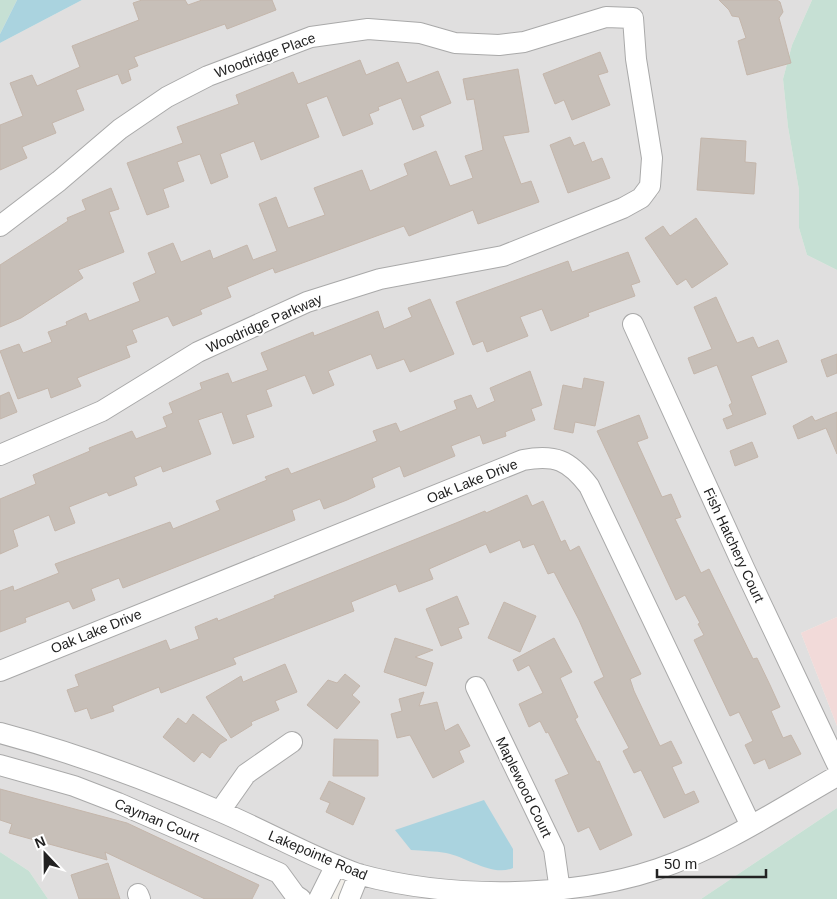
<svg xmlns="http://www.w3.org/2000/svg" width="837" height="899" font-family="Arial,sans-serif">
<rect width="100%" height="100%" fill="#f2efe9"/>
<!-- residential -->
<path fill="#e0dfdf" d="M82 0H812L792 45 783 79 788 127 799 190V228L807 255 837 270V617L801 633 837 726V746L752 567 636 314 623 320 738 573 832 770 754 814 596 483 546 448 520 452 0 661V464L201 360 310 309 658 195 661 185 658 182 643 59 640 10 603 9 522 34 499 36 284 37 54 174 0 216V43Z
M607 26H626L644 158 643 182 635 191 620 201 500 248 378 271 99 403 0 446V236L30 214 124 135 171 105 211 83 313 45 369 37 419 41 439 49Z
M545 465 561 469 583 490 740 822 694 847 654 862 567 881 560 845 479 676 466 683 546 851 552 883 455 884 361 866 232 808 251 781 302 745 294 731 241 767 217 801 0 725V681L6 677 526 468Z
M0 742 125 781 216 818 325 869 311 896 0 757Z
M0 774 72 794 274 880 288 899H148L143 884 129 889 132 899H48L29 871 0 852Z
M837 787V808L701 899H569Z
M363 884 385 890 441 899H358Z"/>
<!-- commercial -->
<path fill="#f2dad9" d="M837 617V726L801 633Z"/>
<!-- wetland -->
<path fill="#c6e0d4" d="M0 0H17L0 34Z
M812 0H837V270L807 255 799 228V190L788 127 783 79 792 45Z
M837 808V899H701Z
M0 852 29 871 48 899H0Z"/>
<!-- water -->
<path fill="#aad3df" d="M17 0H82L0 43V34Z
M484 800 513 849V868C492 877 467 857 446 853 435 851 423 851 411 850L395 830Z"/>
<!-- building -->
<path fill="#c7bfb8" stroke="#c4b6ab" d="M142 0H185L188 5 202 0H272L276 10 227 29 225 24 134 57 138 66 128 70 131 80 122 84 118 74 76 90 84 110 52 123 56 133 22 147 27 158 0 170V125L23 116 10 83 32 75 37 86 80 67 72 46 139 20 133 3Z
M719 0H777L780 2 783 12 779 18 791 63 747 75 738 41 746 38 739 17 732 16 729 10Z
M600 52 608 72 598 75 610 105 572 120 564 100 555 104 543 74Z
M360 60 366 75 398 62 407 83 438 71 451 103 420 116 424 126 413 130 401 98 378 107 379 110 369 114 373 124 343 136 327 96 306 104 319 137 261 160 254 141 220 154 228 177 211 184 200 154 177 162 184 181 163 189 169 207 147 215 127 163 183 143 177 127 239 104 236 95 293 72 298 84Z
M518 69 529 132 503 136 521 184 531 181 539 202 478 224 473 210 409 236 404 226 275 273 273 268 227 287 231 297 200 310 202 314 173 326 168 316 132 330 137 342 126 346 130 357 77 378 81 386 51 398 48 388 18 399 0 351 19 344 23 353 52 342 48 332 67 325 66 322 86 313 89 321 140 301 133 283 156 273 148 253 173 243 181 262 210 250 213 259 247 245 253 260 277 251 259 204 276 197 288 228 325 215 314 188 362 170 370 191 408 175 404 164 436 151 450 186 473 178 465 156 483 150 474 99 467 100 463 79Z
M570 137 574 146 584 142 592 162 602 158 610 178 568 193 550 145Z
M701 138 746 141 745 162 756 163 754 194 697 190Z
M111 188 119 209 109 212 124 252 78 270 83 278 21 318 0 327V265L68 221 67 218 86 210 82 200Z
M696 218 728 264 692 288 686 279 677 285 645 238 663 226 670 236Z
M628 252 640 282 631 285 635 296 588 313 589 316 551 331 542 309 520 317 528 336 487 352 483 341 473 345 456 302 568 261 572 272Z
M716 297 737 343 753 337 758 348 778 340 787 362 751 376 766 414 727 429 723 419 733 415 729 405 732 403 717 365 694 374 688 358 712 349 694 307Z
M430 299 454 354 410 372 404 359 377 369 371 354 328 371 334 385 313 394 305 375 266 390 272 406 246 415 254 437 233 444 222 412 198 420 211 454 163 472 161 466 134 477 137 485 109 496 107 492 69 507 75 523 55 531 49 515 13 530 18 546 0 554V499L36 484 33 475 90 451 89 448 132 431 136 439 167 427 163 417 173 413 169 403 202 389 200 383 228 373 232 383 268 370 261 353 313 332 314 336 378 311 384 329 412 317 408 308Z
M837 354V373L827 377 821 360Z
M530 371 542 405 531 409 535 420 505 432 506 436 483 444 480 435 451 446 455 456 404 477 400 466 372 478 375 487 347 500 324 509 320 499 292 510 295 520 123 588 119 578 91 589 95 600 73 609 69 601 25 618 26 622 0 632V591L13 586 14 591 59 573 55 564 170 522 173 529 220 510 216 501 267 480 265 477 288 468 291 474 377 441 373 431 396 423 400 432 457 409 454 401 471 395 477 409 495 401 490 388Z
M584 378 604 382 595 426 575 422 573 433 554 429 563 385 582 389Z
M9 392 17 412 0 419V396Z
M837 412V454L826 428 798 439 793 426 812 416 815 421Z
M639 415 648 438 637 442 662 497 671 494 681 517 675 519 701 573 709 569 753 659 757 658 770 685 780 707 771 711 783 738 791 735 801 754 769 769 765 759 754 764 745 745 753 741 739 712 730 716 694 640 704 635 698 624 700 623 685 595 676 600 597 431Z
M752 442 758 457 735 466 730 451Z
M527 495 532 506 543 501 561 542 565 540 570 551 579 546 641 674 630 679 634 691 660 746 671 741 682 763 672 767 685 795 694 791 699 802 664 818 641 770 634 773 623 751 629 748 594 682 604 677 579 620 554 572 548 574 534 544 523 548 520 540 490 553 486 544 429 569 433 579 399 592 396 584 351 602 354 611 233 658 236 664 161 693 159 687 112 706 114 711 91 719 87 708 75 712 67 690 79 686 75 675 166 640 170 650 199 639 195 627 217 618 218 621 275 598 274 596 456 523 485 511 486 513Z
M457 596 469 624 458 628 462 638 441 646 426 609Z
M504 602 536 616 520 652 488 638Z
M395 638 433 650 415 657 433 663 426 686 384 672Z
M554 638 572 672 560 678 578 717 575 719 597 762 599 761 632 835 600 850 589 827 578 832 565 803 555 780 569 774 548 732 546 733 540 721 529 727 519 704 543 693 529 665 518 671 513 660Z
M285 664 297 692 275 701 279 710 251 722 252 725 231 738 206 697 241 676 243 682Z
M345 674 360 686 352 695 360 702 337 729 307 705 328 680 337 683Z
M424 692 419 706 437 702 445 731 458 724 470 746 459 751 464 762 433 778 410 735 397 738 391 714 402 711 399 699Z
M193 714 227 740 220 744 210 758 202 752 194 762 163 737 178 718 186 724Z
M334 739 378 740V776H333Z
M329 781 365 798 353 825 326 812 330 803 320 799Z
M0 789 127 823 259 885 252 899H205L105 852 107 860 9 833 12 824 0 820Z
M108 863 120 899H79L71 875Z"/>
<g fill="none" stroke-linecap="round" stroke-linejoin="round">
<defs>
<path id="minor" d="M0 226 59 181 120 129 167 97 208 76 311 37 368 29 420 33 455 43 499 45 524 42 606 17 633 18 636 59 652 158 650 186 641 198 623 208 503 256 380 279 307 302 198 352 102 411 0 455
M633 324 745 570 837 764
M0 671 523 460C555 454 569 460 589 486L751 826
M476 687 554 849 560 891
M0 733C75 753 148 780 219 811 266 831 311 857 358 874 448 899 569 899 658 869 722 847 779 809 837 776
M0 765 74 786 118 803 279 873 295 895 301 899
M220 811 246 774 292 742
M138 894 140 899
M319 899 336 865
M349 899 359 874"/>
</defs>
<!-- minor casing -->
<use href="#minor" stroke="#a9a9a9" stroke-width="22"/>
<!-- minor -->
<use href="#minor" stroke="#fff" stroke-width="20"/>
</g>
<g text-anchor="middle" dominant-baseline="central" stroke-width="4.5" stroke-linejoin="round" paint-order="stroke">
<!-- street labels -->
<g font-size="14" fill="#222" stroke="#fff">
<text transform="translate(265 55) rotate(-20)">Woodridge Place</text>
<text transform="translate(264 323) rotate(-24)">Woodridge Parkway</text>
<text transform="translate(472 481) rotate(-22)">Oak Lake Drive</text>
<text transform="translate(734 545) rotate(65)">Fish Hatchery Court</text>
<text transform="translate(96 631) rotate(-22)">Oak Lake Drive</text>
<text transform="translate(524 787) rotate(64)">Maplewood Court</text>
<text transform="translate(157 820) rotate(23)">Cayman Court</text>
<text transform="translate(318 855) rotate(23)">Lakepointe Road</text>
</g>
</g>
<!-- north arrow -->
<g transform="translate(45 854) rotate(338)" stroke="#ffffff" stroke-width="4" paint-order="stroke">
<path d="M0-4L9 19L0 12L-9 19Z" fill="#222222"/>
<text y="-8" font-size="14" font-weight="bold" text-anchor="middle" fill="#222222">N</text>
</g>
<!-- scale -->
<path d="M657 869v8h109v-8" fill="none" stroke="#222222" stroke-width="2.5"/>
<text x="664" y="869" font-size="15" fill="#222222" stroke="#ffffff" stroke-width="4" paint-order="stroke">50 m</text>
</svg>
